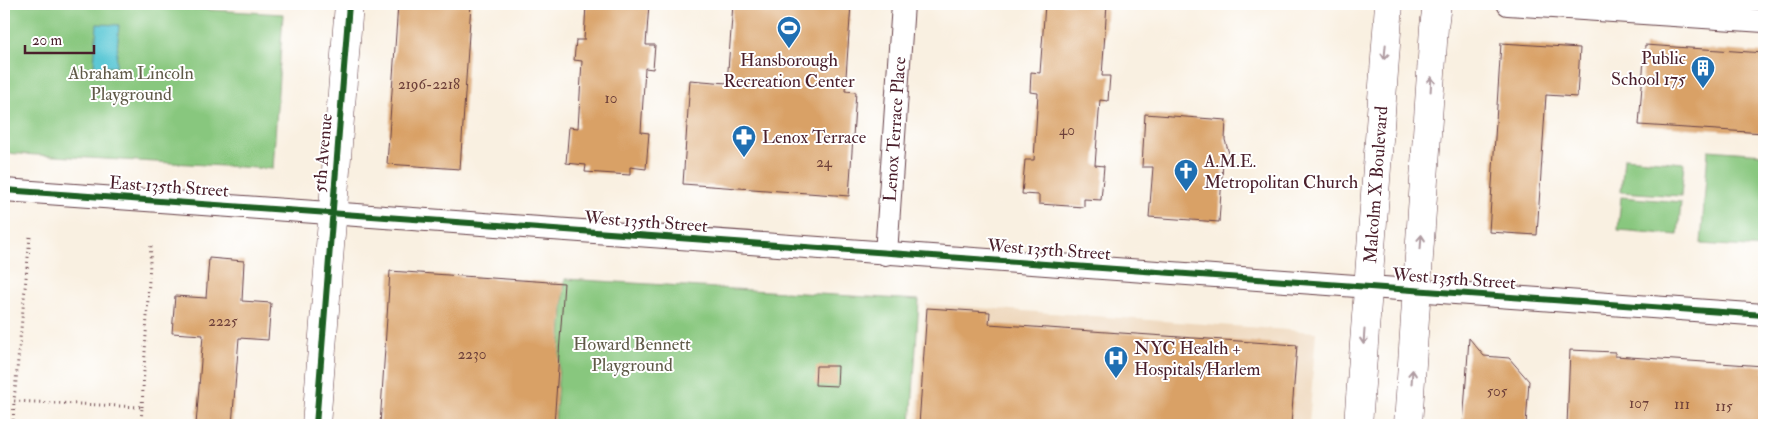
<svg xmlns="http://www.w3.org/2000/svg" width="1768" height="429" font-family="'IM FELL Double Pica',serif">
<rect width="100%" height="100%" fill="#fff"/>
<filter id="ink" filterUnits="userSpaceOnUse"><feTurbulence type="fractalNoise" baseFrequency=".02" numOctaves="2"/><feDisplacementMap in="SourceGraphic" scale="10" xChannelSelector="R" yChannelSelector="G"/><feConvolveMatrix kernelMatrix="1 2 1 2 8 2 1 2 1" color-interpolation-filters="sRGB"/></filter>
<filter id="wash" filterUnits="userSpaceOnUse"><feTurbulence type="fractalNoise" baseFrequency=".0096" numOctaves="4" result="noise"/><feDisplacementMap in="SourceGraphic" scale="20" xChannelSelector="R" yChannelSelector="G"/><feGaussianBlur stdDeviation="1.12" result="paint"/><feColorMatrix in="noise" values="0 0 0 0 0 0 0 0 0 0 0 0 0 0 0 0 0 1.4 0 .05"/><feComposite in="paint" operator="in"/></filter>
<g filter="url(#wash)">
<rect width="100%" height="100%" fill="#f9f0e1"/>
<!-- built -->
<path fill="#eed7bb" d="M926 304 1316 332 1309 425H916Z"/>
<!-- green -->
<path fill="#88c77e" stroke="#697354" d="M4 4H103L283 14 273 169 4 153Z
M1708 150 1764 154V248L1701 244Z
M1624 158 1684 163 1681 196 1621 192Z
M1621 197 1681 202 1678 235 1618 230Z
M565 279 919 300 911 425H555Z"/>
<!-- water -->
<path fill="#5cc8d5" stroke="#537480" d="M97 24 119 25 116 67 94 66Z"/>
<g id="blocks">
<!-- building -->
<path fill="#d9a166" d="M398 4H471L460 169 387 164Z
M586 4H649L646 45H655L653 69 645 68 641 132 649 133 646 169 630 167V175L585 172 586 165 566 163 569 127 578 128 582 61 574 60 576 40H584Z
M733 4H851L845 91 856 92 849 196 683 184 690 80 727 83Z
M1045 4H1107L1102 76H1110L1108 101 1100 100 1095 165 1104 166 1101 200 1084 199V207L1039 204V195L1022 194 1025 160H1034L1038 93 1030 92 1031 72 1040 73Z
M1501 43 1580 48 1577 97 1546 95 1537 235 1489 232Z
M1645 45 1764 53V133L1639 125Z
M1145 114 1226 120 1225 140 1231 160 1223 162 1219 222 1149 217 1153 167H1142Z
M209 258 244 261 242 301 271 303 268 340 239 338 232 425H196L203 335 172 333 175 296 206 298Z
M390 271 564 283 554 425H380Z
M927 308 990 312 989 324 1297 345 1291 425H919Z
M1469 338 1484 356 1509 358 1529 381 1526 425H1463Z
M1570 350 1615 352V356L1764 366V425H1567Z
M816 366H838L837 386 815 385Z"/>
</g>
</g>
<g filter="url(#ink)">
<use href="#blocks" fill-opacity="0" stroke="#643e46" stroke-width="1"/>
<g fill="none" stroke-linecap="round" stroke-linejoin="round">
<defs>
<g id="minor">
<path d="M1508 4 1764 21"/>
<path d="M4 190 1764 315"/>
<path id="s1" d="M886 254 903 4"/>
</g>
<g id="major">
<path d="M316 425 349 4"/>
<path id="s2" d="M1358 425 1389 4"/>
<path d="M1408 425 1434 27 1437 4"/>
</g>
</defs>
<!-- minor casing -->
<use href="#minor" stroke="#643e46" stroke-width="24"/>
<!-- major casing -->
<use href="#major" stroke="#643e46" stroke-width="29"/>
<!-- path -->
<path stroke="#643e46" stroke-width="3" stroke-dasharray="1 4" stroke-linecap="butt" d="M194 9 195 4
M30 237 14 401 142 407 141 425
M142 407 151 244
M13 425 14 401"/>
<!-- minor -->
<use href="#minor" stroke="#fff" stroke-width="22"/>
<!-- major -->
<use href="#major" stroke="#fff" stroke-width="28"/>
<defs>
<path id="cycleway" d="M4 190 1764 315
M316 425 349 4"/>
</defs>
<!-- cycleway casing -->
<use href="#cycleway" stroke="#fff" stroke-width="9"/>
<!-- cycleway -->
<use href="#cycleway" stroke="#1b5e20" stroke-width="6"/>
</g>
<!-- one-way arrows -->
<defs><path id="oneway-shaft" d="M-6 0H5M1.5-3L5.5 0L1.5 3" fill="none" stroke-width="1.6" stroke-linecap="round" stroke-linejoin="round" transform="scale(1.25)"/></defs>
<g stroke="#ae9aa0">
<use href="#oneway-shaft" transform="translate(1385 52) rotate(95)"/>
<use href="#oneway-shaft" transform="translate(1431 84) rotate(-87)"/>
<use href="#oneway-shaft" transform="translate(1421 242) rotate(-86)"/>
<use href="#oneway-shaft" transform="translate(1364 337) rotate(94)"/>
<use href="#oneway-shaft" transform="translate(1412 377) rotate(-86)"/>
</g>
</g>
<!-- icons -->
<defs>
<symbol id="stadium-pin" viewBox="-11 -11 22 30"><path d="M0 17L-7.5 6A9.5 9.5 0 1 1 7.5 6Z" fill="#1f6fb2" stroke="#fff"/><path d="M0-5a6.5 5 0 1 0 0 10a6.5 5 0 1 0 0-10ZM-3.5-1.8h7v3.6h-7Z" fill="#fff"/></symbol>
<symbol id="building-pin" viewBox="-11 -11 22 30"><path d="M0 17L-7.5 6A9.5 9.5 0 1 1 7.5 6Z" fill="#1f6fb2" stroke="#fff"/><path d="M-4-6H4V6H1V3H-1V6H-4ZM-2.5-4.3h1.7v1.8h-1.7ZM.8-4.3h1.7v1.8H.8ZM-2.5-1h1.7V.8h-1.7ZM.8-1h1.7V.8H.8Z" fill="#fff"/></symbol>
<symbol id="pharmacy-pin" viewBox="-11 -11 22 30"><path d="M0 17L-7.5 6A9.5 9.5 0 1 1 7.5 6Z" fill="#1f6fb2" stroke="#fff"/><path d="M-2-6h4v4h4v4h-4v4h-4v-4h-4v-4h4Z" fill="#fff"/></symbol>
<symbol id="church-pin" viewBox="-11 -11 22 30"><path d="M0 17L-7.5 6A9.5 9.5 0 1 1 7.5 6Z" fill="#1f6fb2" stroke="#fff"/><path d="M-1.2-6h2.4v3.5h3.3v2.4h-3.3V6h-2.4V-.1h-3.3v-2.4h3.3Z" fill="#fff"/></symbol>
<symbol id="hospital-pin" viewBox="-11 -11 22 30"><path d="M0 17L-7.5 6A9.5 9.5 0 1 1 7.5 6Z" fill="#1f6fb2" stroke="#fff"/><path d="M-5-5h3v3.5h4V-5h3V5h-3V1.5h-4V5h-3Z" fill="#fff"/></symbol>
</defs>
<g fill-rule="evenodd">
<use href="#stadium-pin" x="775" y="14" width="28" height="38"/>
<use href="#building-pin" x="1689" y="54" width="28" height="38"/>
<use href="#pharmacy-pin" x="730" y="123" width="28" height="38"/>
<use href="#church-pin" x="1172" y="157" width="28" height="38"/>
<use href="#hospital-pin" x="1102" y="344" width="28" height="38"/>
</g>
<g text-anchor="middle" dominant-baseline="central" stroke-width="4" stroke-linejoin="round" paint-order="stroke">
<!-- number labels -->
<g font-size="15" fill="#6e403a">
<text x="429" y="84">2196-2218</text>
<text x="611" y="98">10</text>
<text x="1067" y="130">40</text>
<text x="824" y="162">24</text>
<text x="223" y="321">2225</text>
<text x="472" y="354">2230</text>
<text x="1497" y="391">505</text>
<text x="1639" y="403">107</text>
<text x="1682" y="404">111</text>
<text x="1724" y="406">115</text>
</g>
<!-- poi labels -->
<g font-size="18" fill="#4a1f2b" stroke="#fff" text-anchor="start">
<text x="1686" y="58" text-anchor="end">Public<tspan x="1686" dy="21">School 175</tspan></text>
<text x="789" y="60" text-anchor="middle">Hansborough<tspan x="789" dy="21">Recreation Center</tspan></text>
<text x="762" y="137">Lenox Terrace</text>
<text x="1204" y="161">A.M.E.<tspan x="1204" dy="21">Metropolitan Church</tspan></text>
<text x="1134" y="348">NYC Health +<tspan x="1134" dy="21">Hospitals/Harlem</tspan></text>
</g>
<!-- park labels -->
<g font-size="18" fill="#605a48" stroke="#fff">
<text x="131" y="73">Abraham Lincoln<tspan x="131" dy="21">Playground</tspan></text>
<text x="632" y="344">Howard Bennett<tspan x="632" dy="21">Playground</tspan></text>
</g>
<!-- street labels -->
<g font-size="18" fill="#4a1f2b" stroke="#fff">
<text stroke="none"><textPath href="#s1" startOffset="125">Lenox Terrace Place</textPath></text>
<text transform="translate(323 153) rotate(-85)">5th Avenue</text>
<text stroke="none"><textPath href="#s2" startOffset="241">Malcolm X Boulevard</textPath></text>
<text transform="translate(169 187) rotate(4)">East 135th Street</text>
<text transform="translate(646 222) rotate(4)">West 135th Street</text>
<text transform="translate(1049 250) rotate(4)">West 135th Street</text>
<text transform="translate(1454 279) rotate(4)">West 135th Street</text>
</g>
</g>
<!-- margin -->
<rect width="1768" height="429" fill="none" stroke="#fff" stroke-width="20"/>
<!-- scale -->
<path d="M25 45v8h69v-8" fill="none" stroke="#4a1f2b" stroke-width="2.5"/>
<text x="32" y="45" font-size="15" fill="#4a1f2b" stroke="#ffffff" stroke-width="4" paint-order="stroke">20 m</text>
</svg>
